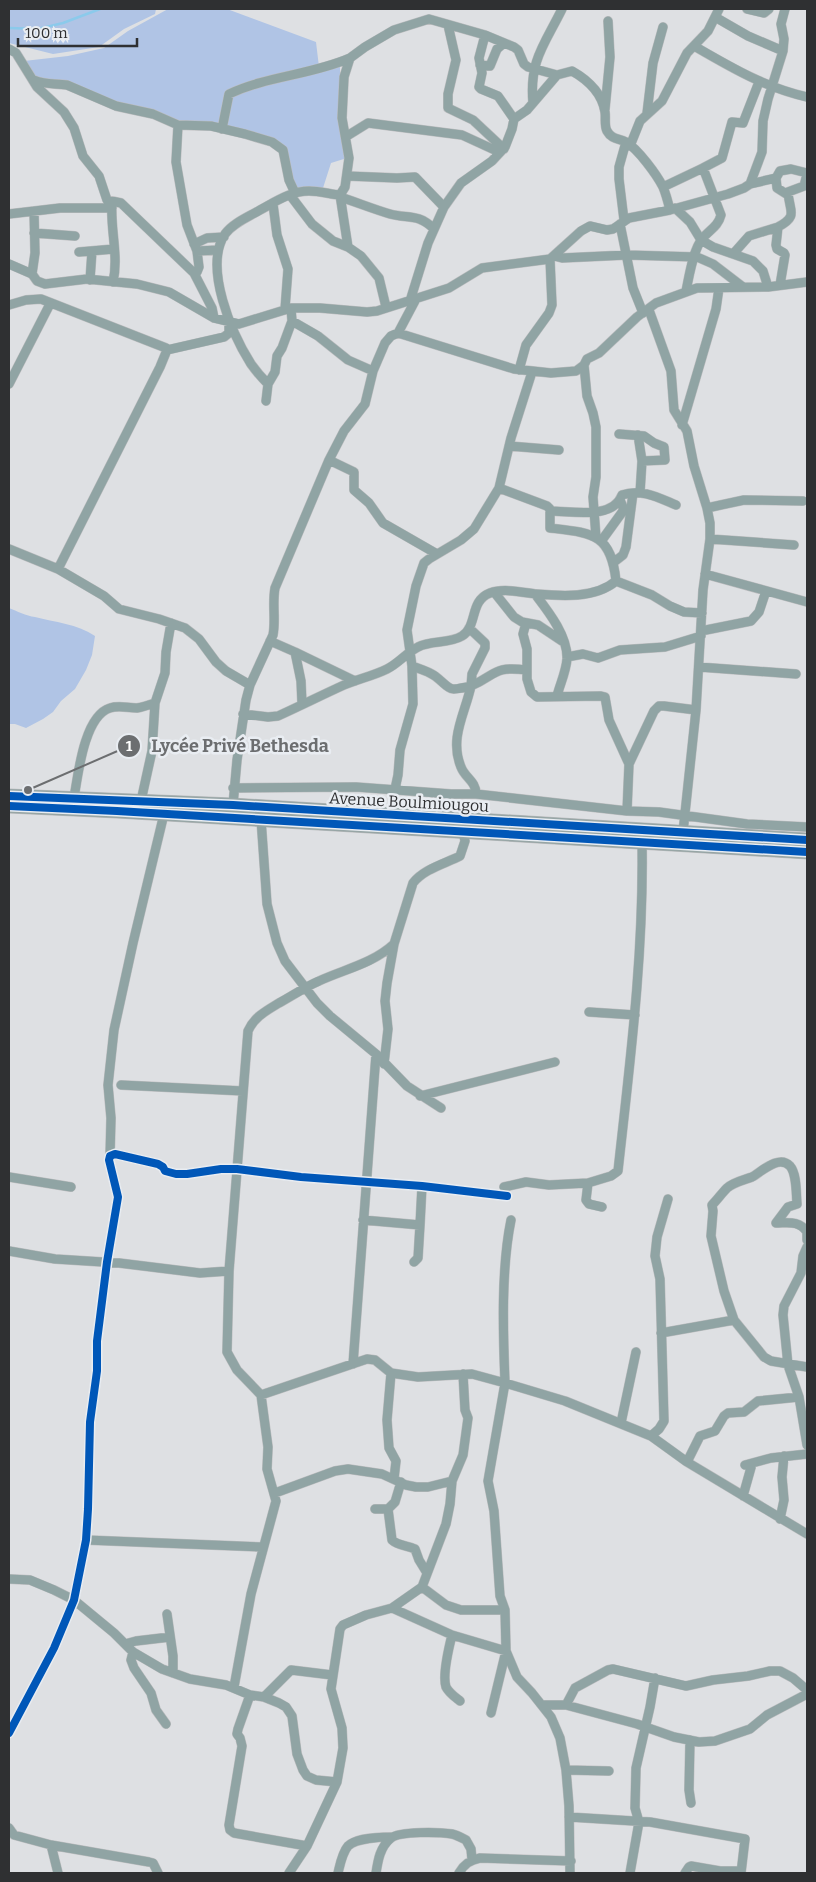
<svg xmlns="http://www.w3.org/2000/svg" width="816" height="1882" font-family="Bitter,serif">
<rect width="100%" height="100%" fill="#dee0e3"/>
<!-- green -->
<path fill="#b0c4e5" d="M9 9H156L155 14 124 29 99 47 53 54 9 43Z
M168 9H227L316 42 319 67 227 92 218 124 176 120 150 109H138L35 78 24 61 68 56 104 48 128 31Z
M340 66V121L347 158 331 163 323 188 295 192 284 148 225 127 233 96 269 84Z
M9 608C17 611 26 616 35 617 54 622 78 624 95 636L92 655 86 670 75 689 61 701 53 712 43 719 26 728 15 724H9Z"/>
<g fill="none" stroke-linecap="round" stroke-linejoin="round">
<!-- stream -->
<path stroke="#8bcaeb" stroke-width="2.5" d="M9 28 38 29 63 23 100 9"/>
<defs>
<path id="minor" d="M747 9 764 13 769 9
M715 17 748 36 783 51
M448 25 456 60 448 94V108L473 120 504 149
M485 35 479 58 482 73 479 87 481 89 498 96 514 119
M694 46C732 68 764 87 807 97
M9 49 16 53 37 87 64 112 74 128 83 156 99 176 107 200 121 203 194 273 212 308 214 318
M480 65 490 66 497 49 504 43
M34 80C45 85 55 83 67 85L116 106 153 114 178 125 211 126 245 134 272 142 283 150 289 180 295 193
M533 103C529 60 545 44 562 9
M605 109 610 57 608 21
M647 113 653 63 663 27
M178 125 176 162 187 225 197 251 199 267 197 272 194 273
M222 129 229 94C267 76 311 75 350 58
M347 136 368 123 462 135 499 152
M630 146 640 121 662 101 687 53 708 31 719 9
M347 176 397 178 415 177 444 207
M776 178 777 188 788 195
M750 184 776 178 780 171 791 169 807 173
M663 187 703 168
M290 195 312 224 333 241 348 247 361 256 379 278 386 307
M340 195 348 247
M340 197C356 202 373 209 390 214 408 219 418 213 434 229
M112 203C110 229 119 256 113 282
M273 204 277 235 288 269 285 309
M675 208 690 222 701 240 713 247 753 261 763 271 768 287
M9 214 60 208H112
M624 220 619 179V167L626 142
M620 224 633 288 643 313
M34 233 75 236
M194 244 207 238 224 237
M197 251 218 250
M79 252 114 249
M733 254 749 236 778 227
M554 256 562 258 627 255 697 257 713 264 743 287
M9 264 32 274 37 281 45 284 87 279 137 284 169 292 214 318 239 324 291 308H320L367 312 377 311 449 288 482 268 550 259 581 231 590 226 607 230 613 229 629 218 670 210 728 194 744 188 750 184 762 152 763 121 768 99 783 51 784 39 781 24 785 9
M32 274 35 253 34 211
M90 280 92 251
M780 285 785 255 784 253 777 249 776 245 778 227C799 216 789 211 788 192L804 186 807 174
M686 291C689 277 693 250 702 239 709 230 718 227 721 215L703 168 722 158 732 122 743 123 759 82
M410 301 428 243 444 207 461 183 492 161 505 147 512 129 514 119 527 110 557 75
M9 305 26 300 41 299 166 348 167 350
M291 308 292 321 318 336 348 360 373 371
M649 310 671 371 674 410 687 431 694 466 707 508 710 523V539L703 590 696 710 683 832
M398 333 514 369 551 373 576 371 584 365 587 359 599 353 637 317 656 303 697 288 768 287 807 282
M584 365 587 396 593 413 596 427V477L593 497 596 537
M519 370 526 345 549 313 552 305 550 259
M9 384 50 304
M268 384 275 372 277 356 282 348 292 321
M266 401 268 384C262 378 256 371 251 364 232 334 203 267 225 234 233 223 248 217 260 210 275 202 291 191 309 191 319 191 330 194 340 195L345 187 349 158 342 118 344 77 350 58 365 47 394 30 429 19 485 35 514 47 518 50 524 64 528 67 557 75 572 71C588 80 602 93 605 112 606 118 604 125 607 131 612 140 619 138 626 142 638 149 657 175 663 187 666 194 668 202 670 210
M682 425 716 309 719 288
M619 434 644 436 654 443 664 447 665 460 642 461
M638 435 642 461 640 493
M509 446 559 450
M329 460 354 472V490L369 503 383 523 437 554
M499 488 547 506 550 509V528C592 533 611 533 616 581
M707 508 744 500 803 501
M550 511C572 511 613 520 622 495 641 488 659 498 676 505
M710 539 794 545
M602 540 623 511V507L620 500
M9 549 58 569 104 596 119 609 159 619 185 628 199 639 216 662 226 671 250 685
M614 562 623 555 626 547 633 493
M58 569 160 367 167 350 224 337 229 333V323
M705 574 807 602
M494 592 514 617 522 622 538 625 562 641
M535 594C548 611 568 636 567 659 566 672 560 684 557 696
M526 623 523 634 527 649V679L531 692 537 697 601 696 605 697 609 720 629 764
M701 631 751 621 759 612 766 591
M270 641 295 652
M567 657 583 654 598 658 620 650 665 647 701 636
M412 666C420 669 428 671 435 676 452 689 446 692 471 686L472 674 485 648V643L469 628
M699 667 796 674
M302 704 301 681 295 652 355 681
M243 714 268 717 278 716C300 706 322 695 344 685 358 679 373 676 387 669 399 663 406 653 418 647 431 640 449 644 462 636 478 626 469 601 490 593 503 588 521 592 535 594 560 596 595 599 616 581L652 595 670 606 684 612 702 613
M233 788 356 787 451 794H476L627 811 659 812 747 824 807 827
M395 789 398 775 400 750 413 704 412 666 407 630 416 586 424 563 429 559 461 540 474 529 499 488 511 438 532 372
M476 794C476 781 465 778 461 767 449 738 465 714 471 686 498 674 492 666 527 670
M74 798C78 775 84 716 110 708 119 705 127 708 137 708 143 707 149 705 155 703L165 673 166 652 171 623
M141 801 152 751 155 703
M233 805 237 760 246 700 250 685 273 635C276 620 272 604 275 588L329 460 344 431 365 404 373 371 385 343 391 336 398 333 416 299
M627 811 629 764 654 711 659 706H664L696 710
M261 819 267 904 277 943 285 961 317 1003 330 1016 376 1054 407 1086 441 1108
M589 1012 635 1015
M384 1064 388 1029 385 1001 387 983 394 944 413 883C424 869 444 864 460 856L465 841 463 832
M121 1085 243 1091
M420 1096 555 1062
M110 1156 111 1118 108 1085 114 1030 133 943 164 814
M9 1177 71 1187
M588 1183 586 1200 589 1204 602 1207
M504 1187 526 1182 549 1185 588 1183 611 1176 618 1171C630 1062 644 953 642 842
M363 1220 420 1225 418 1258 414 1262
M511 1220C501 1269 503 1332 505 1383L565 1401 651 1436 687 1462 807 1534
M776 1223 788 1207 797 1204C796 1193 797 1174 790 1166 779 1154 761 1172 752 1177 744 1180 734 1182 727 1188 722 1193 717 1200 712 1205L713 1211 711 1236 724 1291 734 1320 764 1357 771 1361 807 1367
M776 1223C788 1223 799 1220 807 1232V1240
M420 1225 422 1186
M807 1247 803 1256 801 1273 784 1306 783 1315 788 1365 799 1397 807 1445
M9 1251 55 1259 119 1263 200 1273 229 1271
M661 1333 734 1320
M353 1364 376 1054
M391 1373 387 1420 389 1448 396 1461 394 1479
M261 1395 367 1359 375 1360 391 1373 418 1377 472 1374 505 1383 488 1481 494 1511 500 1596 505 1610 506 1651 517 1677 532 1693 551 1717 560 1738 566 1770 569 1806 570 1873
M621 1423 636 1352
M651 1436 659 1429 664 1421 660 1279 655 1256 657 1237 668 1199
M687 1462 700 1436 715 1431 724 1416 728 1413 744 1412 758 1401 799 1397
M745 1465 771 1458 807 1454
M275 1493 335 1471 348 1469 382 1474 406 1485 416 1487H428L452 1481
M743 1496 752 1464
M375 1509H388L395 1502 401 1482
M388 1509 392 1540C398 1546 407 1545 415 1549L419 1560 427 1573
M780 1519 784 1500 782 1477 784 1456
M86 1540 262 1547
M9 1579 30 1580 54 1590 74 1600 114 1633 133 1652 162 1669 190 1679 226 1685 250 1695 264 1697 279 1703 286 1707 292 1716 297 1754 303 1770 307 1776 316 1780 337 1782
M422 1587 446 1605 461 1610H505
M392 1608 452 1635 506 1651 491 1713
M167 1614 173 1656V1673
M452 1635C449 1647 442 1675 446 1687 449 1693 455 1697 460 1701
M125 1644 136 1641 170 1637
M133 1652 131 1660 134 1668 151 1693 156 1710 166 1724
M234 1687 251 1594 276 1501 267 1469 268 1447 261 1395 237 1370 227 1352 229 1271 248 1031C254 1017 266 1011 279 1003 292 996 305 987 319 981 345 969 372 964 394 944
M250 1695 238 1729 237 1734 240 1738 242 1746 229 1825 230 1830 234 1833 307 1846
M264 1697 291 1670 332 1675
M542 1705H566L637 1724 674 1737 699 1742 715 1741 750 1729 767 1715 807 1694
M566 1705 575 1688 608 1670 613 1669 686 1686 713 1680 748 1676 770 1671H780L793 1678 807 1690
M9 1733 54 1648 74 1600 86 1540 88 1509 90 1422 97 1371V1341L107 1262 118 1197 109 1160 110 1156 115 1154 158 1164 163 1167 165 1171 176 1174H187L221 1169H237L301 1177 422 1186 507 1196
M690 1740 689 1790 691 1803
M566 1770 609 1771
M569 1817 650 1822 745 1839 741 1873
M9 1828 14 1835 51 1845 149 1862 153 1863 158 1873
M51 1845 58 1873
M289 1873 307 1846 337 1782 343 1748 342 1728 331 1689 340 1629 343 1625 366 1615 392 1608 422 1587 446 1524 450 1504 452 1481 463 1455 468 1418 465 1410 463 1374
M338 1873C340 1865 342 1853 348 1846 356 1838 381 1837 392 1837
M376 1873C378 1860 380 1847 391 1838 400 1831 439 1832 452 1834 457 1835 462 1838 466 1840L471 1849 472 1860
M459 1873C464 1864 470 1860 480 1858L571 1861
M630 1873 639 1822 635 1808 636 1768 650 1707 655 1678
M685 1873 689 1867 691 1866 720 1871H741"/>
<path id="trunk" d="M9 796 233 805 807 840
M9 806 117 811 807 852"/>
</defs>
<!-- minor casing -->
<use href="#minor" stroke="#bcbdbf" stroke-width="10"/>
<!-- trunk casing -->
<use href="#trunk" stroke="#bcbdbf" stroke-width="15"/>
<!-- minor -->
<use href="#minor" stroke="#90a4a4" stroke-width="9"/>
<!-- trunk -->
<use href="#trunk" stroke="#97a6a6" stroke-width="14"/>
<defs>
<path id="cycleway" d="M9 796 233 805 807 840
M9 806 117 811 807 852
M9 1733 54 1648 74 1600 86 1540 88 1509 90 1422 97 1371V1341L107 1262 118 1197 109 1160 110 1156 115 1154 158 1164 163 1167 165 1171 176 1174H187L221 1169H237L301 1177 422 1186 507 1196"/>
</defs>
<!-- cycleway casing -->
<use href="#cycleway" stroke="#e9edf2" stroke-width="11"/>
<!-- cycleway -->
<use href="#cycleway" stroke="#0057b8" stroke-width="8"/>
</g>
<g text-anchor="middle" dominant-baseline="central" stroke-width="5" stroke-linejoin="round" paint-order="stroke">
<!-- street labels -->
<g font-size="16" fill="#2f3032" stroke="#e9edf2">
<text transform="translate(409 802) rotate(3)">Avenue Boulmiougou</text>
</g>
</g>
<!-- callouts -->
<path fill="none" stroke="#6c6e70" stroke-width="2" d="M28 790L129 746"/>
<g fill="#6c6e70" stroke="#e9edf2" stroke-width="2">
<circle cx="28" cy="790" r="5"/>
<circle cx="129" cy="746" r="12"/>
</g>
<g font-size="15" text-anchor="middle" font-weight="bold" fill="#fff">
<text x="129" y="751">1</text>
</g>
<g font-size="18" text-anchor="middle" font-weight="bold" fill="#6c6e70" stroke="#e9edf2" stroke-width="5" stroke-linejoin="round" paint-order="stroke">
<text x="240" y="752">Lycée Privé Bethesda</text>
</g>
<!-- border -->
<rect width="816" height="1882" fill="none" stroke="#2f3032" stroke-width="20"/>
<!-- scale -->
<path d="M18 38v8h119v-8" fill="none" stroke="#2f3032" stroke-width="2.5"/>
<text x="25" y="38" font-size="15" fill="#2f3032" stroke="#e9edf2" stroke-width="4" paint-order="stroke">100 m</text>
</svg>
